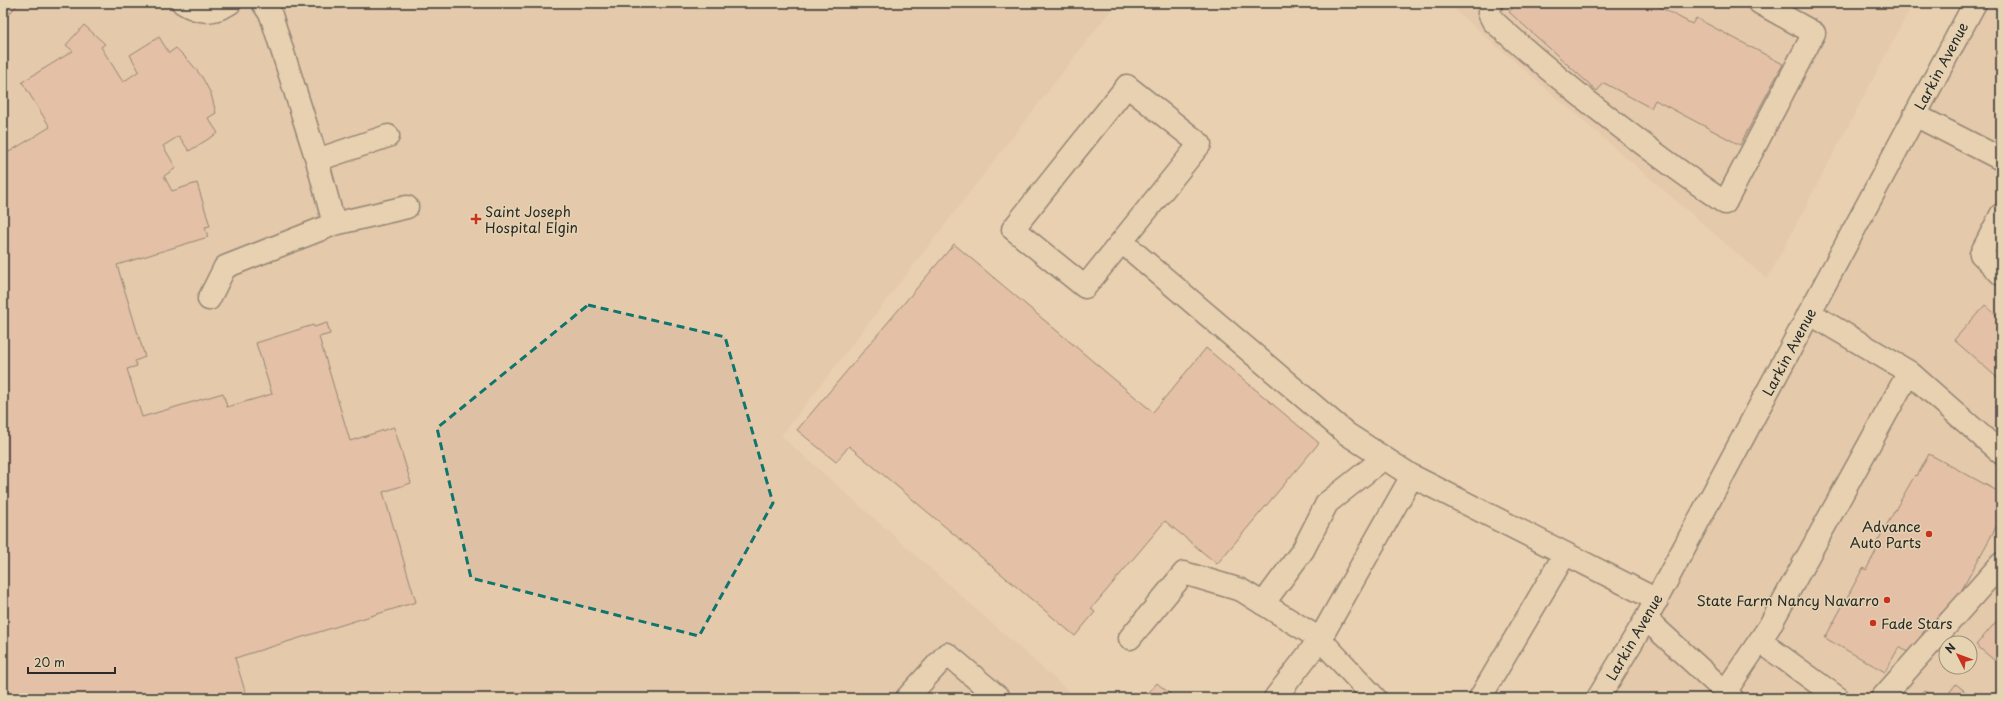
<svg xmlns="http://www.w3.org/2000/svg" width="2004" height="701" font-family="'Playpen Sans',sans-serif">
<rect width="100%" height="100%" fill="#e9d0b0"/>
<filter id="ink" filterUnits="userSpaceOnUse"><feTurbulence type="fractalNoise" baseFrequency=".025" numOctaves="2"/><feDisplacementMap in="SourceGraphic" scale="8" xChannelSelector="R" yChannelSelector="G"/><feConvolveMatrix kernelMatrix="1 2 1 2 8 2 1 2 1" color-interpolation-filters="sRGB"/></filter>
<g filter="url(#ink)">
<!-- built -->
<path fill="#dec0a4" fill-rule="evenodd" d="M3 3H1116L781 436 1076 698H3Z
M1447 3H1913L1767 279Z
M1984 3H2001V698H1742L1657 619ZM1946 643H1970V667H1946Z
M1648 631 1721 698H1607Z"/>
<!-- building -->
<path fill="#dcae9a" stroke="#2b2b2b" d="M3 3H19L3 21Z
M1517 3H1643L1647 6 1649 3H1652L1692 24 1696 18 1783 64 1740 145 1655 100 1651 108 1604 83 1597 91 1509 12Z
M84 25 105 44 101 47 123 82 139 71 130 55 159 37 169 53 176 48 190 62 202 77 211 94 216 113 208 118 218 133 189 151 179 136 163 146 176 168 164 176 172 191 197 183 210 226 205 227 208 237 117 265 145 357 135 361 137 366 127 369 142 417 223 393 227 407 272 394 256 343 313 325 314 327 327 323 330 334 319 337 350 441 394 427 411 483 383 492 416 602 235 658 247 698H3V143L9 152 50 127 22 82 73 51 66 45Z
M954 244 1153 412 1206 348 1319 443 1217 564 1165 521 1091 609 1095 612 1075 636 849 446 836 462 797 430Z
M1985 305 2001 319V381L1954 340Z
M1929 454 2001 493V518L1948 615 1942 612 1929 634 1924 631 1911 654 1899 647 1885 672 1825 638 1863 568 1866 570 1876 551 1873 549 1915 475 1917 476Z
M2001 616V666L1976 645Z
M1157 683 1175 698H1144Z
M1956 684 1973 698H1945Z
M1924 690 1933 698H1917Z"/>
<g fill="none" stroke-linecap="round" stroke-linejoin="round">
<defs>
<path id="minor" d="M183 3C199 13 213 14 230 3
M263 3 271 15 317 160 334 224 407 207
M1491 3 1489 13 1493 21C1566 87 1644 147 1725 203L1814 33 1760 3
M1127 86 1200 144 1085 287 1013 229Z
M1915 115 2001 159
M317 160 388 136
M2001 215 1981 254 2001 274
M1122 242 1347 434 1412 476 1657 600
M209 299 225 267 334 224
M1809 313 1909 372 2001 453
M1263 604 1303 550 1327 503 1384 458
M1646 619 1732 698
M1130 638 1184 573 1241 590 1320 639 1412 476
M1760 641 1838 698
M1725 692 1769 627 1909 372
M907 698 947 654 999 698
M1275 698 1320 639 1375 698
M1480 698 1565 554
M1882 698 2001 564"/>
<path id="major" d="M1598 698 1646 619 1975 3"/>
</defs>
<!-- minor casing -->
<use href="#minor" stroke="#2b2b2b" stroke-width="25"/>
<!-- major casing -->
<use href="#major" stroke="#2b2b2b" stroke-width="25"/>
<!-- minor -->
<use href="#minor" stroke="#e5d3b1" stroke-width="22"/>
<!-- major -->
<use href="#major" stroke="#e5d3b1" stroke-width="22"/>
</g>
</g>
<!-- marked area -->
<path d="M0 0H2004V701H0ZM588 305 725 337 773 503 699 636 471 578 437 428Z" fill="#e9d0b0" fill-opacity=".55" fill-rule="evenodd"/>
<path fill="none" stroke="#0f766e" stroke-width="3" stroke-dasharray="8 5" stroke-linejoin="round" d="M588 305 725 337 773 503 699 636 471 578 437 428Z"/>
<!-- markers -->
<g fill="#c8321e" stroke="#e5d3b1" stroke-width="1.5">
<path d="M474 213h4v4h4v4h-4v4h-4v-4h-4v-4h4z"/>
<circle cx="1929" cy="534" r="4"/>
<circle cx="1887" cy="600" r="4"/>
<circle cx="1873" cy="623" r="4"/>
</g>
<g text-anchor="middle" dominant-baseline="central" stroke-width="3" stroke-linejoin="round" paint-order="stroke">
<!-- street labels -->
<g font-size="14" fill="#2b2b2b" stroke="#e5d3b1">
<text transform="translate(1941 66) rotate(-62)">Larkin Avenue</text>
<text transform="translate(1789 352) rotate(-62)">Larkin Avenue</text>
<text transform="translate(1634 637) rotate(-60)">Larkin Avenue</text>
</g>
<!-- poi labels -->
<g font-size="14" fill="#2b2b2b" stroke="#e5d3b1" text-anchor="start">
<text x="485" y="211">Saint Joseph<tspan x="485" dy="16">Hospital Elgin</tspan></text>
<text x="1921" y="526" text-anchor="end">Advance<tspan x="1921" dy="16">Auto Parts</tspan></text>
<text x="1879" y="600" text-anchor="end">State Farm Nancy Navarro</text>
<text x="1881" y="623">Fade Stars</text>
</g>
</g>
<!-- margin -->
<rect width="2004" height="701" fill="none" stroke="#e5d3b1" stroke-width="16"/>
<rect x="8" y="8" width="1988" height="685" fill="none" stroke="#2b2b2b" stroke-width="1.5" filter="url(#ink)"/>
<!-- north arrow -->
<g transform="translate(1958 655) rotate(312)"><circle r="19" fill="#e5d3b1" stroke="#9b907b"/>
<path d="M0-3L7 15L0 10L-7 15Z" fill="#c8321e"/>
<text y="-6" font-size="11" font-weight="bold" text-anchor="middle" fill="#2b2b2b">N</text>
</g>
<!-- scale -->
<path d="M28 667v6h87v-6" fill="none" stroke="#2b2b2b" stroke-width="2"/>
<text x="34" y="667" font-size="12" fill="#2b2b2b" stroke="#e5d3b1" stroke-width="3" paint-order="stroke">20 m</text>
</svg>
